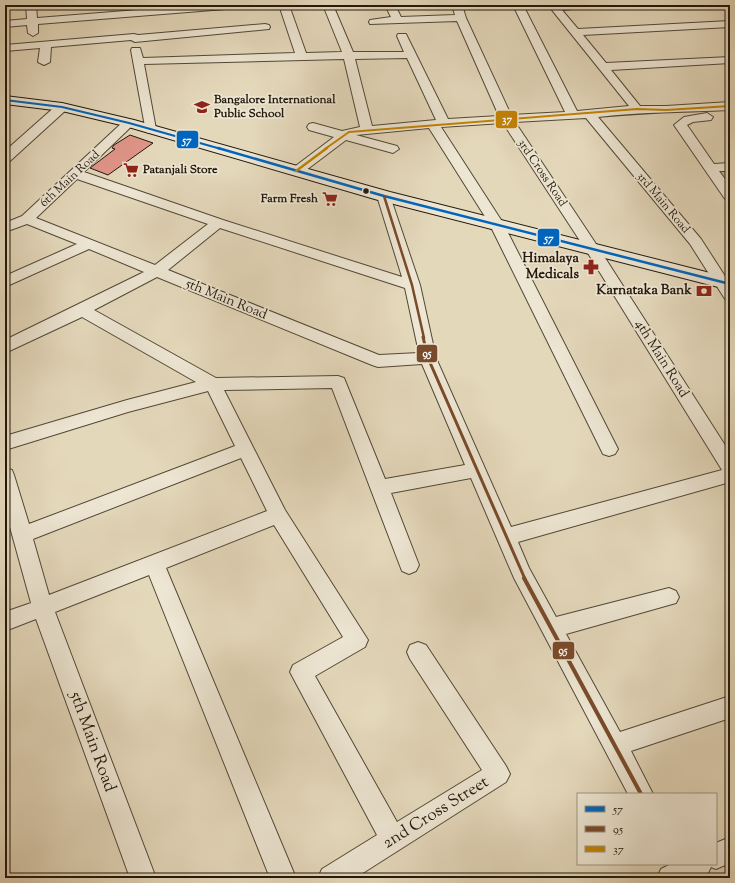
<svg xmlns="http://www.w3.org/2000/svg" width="735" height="883" font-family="'Sorts Mill Goudy',serif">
<rect width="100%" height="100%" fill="#e4d8bb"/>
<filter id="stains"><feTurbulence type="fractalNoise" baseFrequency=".005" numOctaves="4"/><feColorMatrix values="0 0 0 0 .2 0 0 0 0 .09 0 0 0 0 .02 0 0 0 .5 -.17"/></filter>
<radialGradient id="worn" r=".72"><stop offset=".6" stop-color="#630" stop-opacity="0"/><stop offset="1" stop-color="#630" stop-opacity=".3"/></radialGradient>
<!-- building -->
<path fill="#e0968a" stroke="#22180b" d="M130 135 153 143 108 175 90 168 115 149 112 148 114 145Z"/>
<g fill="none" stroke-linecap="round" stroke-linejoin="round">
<!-- street-tunnel -->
<path stroke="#bdb298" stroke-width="14" stroke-dasharray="14 7" stroke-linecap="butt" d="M717 178 730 177"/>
<defs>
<path id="street" d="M26 5H36L37 18 201 5H243L238 8 38 24V33L33 36 28 33 27 25 5 27V21L27 19Z
M279 5H289L306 53 342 52 323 5H333L353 52H404L397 36 398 34H406L448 119 499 116 457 21 370 24 369 22 370 20 391 17 385 5H395L401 17 455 15 452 5H462L466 18 511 115 565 112 513 5H523L577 111 629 106 548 5H589L584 8 562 10 578 29 730 21V27L583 35 606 63 730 57V63L611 70 640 106H666L730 102V110C686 112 642 112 598 117L701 239 730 284V301L725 299 690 244 586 118 515 122 600 250 730 453V482L518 542 529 568 556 617 669 588 676 591 679 597 676 603 566 634 620 732 730 696V718L631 751 653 794H628L514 578 471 478 391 493 419 565 416 571 409 574 402 571 332 388 224 390 285 510 368 640 365 647 315 676 397 822 482 770 410 659 407 652 410 645 418 642 426 645 506 766 510 774 506 782 355 878H318L322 869 377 835 290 672 293 665 343 637 274 525 166 568 296 878H270L149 575 55 612 156 878H130L36 619 5 631V612L31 603 5 509V468L12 470 14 475 29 524 235 446 208 391 128 412 5 450V436L127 400 196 382 82 317 5 353V340L144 272 89 249 5 287V276L77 244 27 224 5 232V223L22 216 125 120 129 119 135 123 84 172 223 220 402 277 377 196 379 193H389L420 285 436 358 511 527 722 470 586 250 503 123 441 127 503 223 618 449 615 454 609 456 603 454 489 223 429 128 356 135 397 146 399 149 393 153 346 140 301 174H291L289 171 334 137 309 130 307 127 309 124 313 123 342 131 360 127 344 59 144 64 156 129 150 133 146 132 131 50 132 48H140L143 58 295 53ZM407 58 436 120 372 126 355 59ZM77 179 208 224 155 265 36 218ZM220 228 405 288 419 353 379 355 168 270ZM157 277 372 365 378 367 422 364 465 465 385 479 344 378 338 376 216 378 94 310ZM241 458 267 511 49 595 33 539Z
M265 24 269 25 270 27 269 29 135 42 131 40 51 47 50 62 44 65 38 62 40 48 5 51V45L134 34 138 35Z
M62 103 68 107 66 110 10 161 5 162V151L58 104Z
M707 113 713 117 711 120 693 122 687 125 714 164 730 163V171H719L730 186V200L725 199 674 125 684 117Z
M730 837V863L716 869 711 867 708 873 698 878H657L661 869 671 864H716V843Z"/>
<path id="secondary" d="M5 96 62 103 134 120 390 192 730 278V290L378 200 125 126 62 111 5 104Z"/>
</defs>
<!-- street casing -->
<use href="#street" stroke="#524837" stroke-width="2"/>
<!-- secondary casing -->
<use href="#secondary" stroke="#22180b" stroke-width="2"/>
<!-- street -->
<use href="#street" fill="#ede6d3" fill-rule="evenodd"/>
<!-- secondary -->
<use href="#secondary" fill="#ede6d3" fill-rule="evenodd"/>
<defs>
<path id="bus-1-far1" d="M5 100 62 107 129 123 221 149"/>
<path id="bus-1" d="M218 148 384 196 730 284"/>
<path id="bus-2-far2" d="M384 196 412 285 424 338"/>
<path id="bus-2-far1" d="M423 337 428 358 525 579"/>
<path id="bus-2" d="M524 578 641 794"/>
<path id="bus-3-far1" d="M325 149 349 132 637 109 666 110 730 106"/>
<path id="bus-3" d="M296 171 327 148"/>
</defs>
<!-- bus-1-far1 casing -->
<use href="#bus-1-far1" stroke="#ede6d3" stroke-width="4"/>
<!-- bus-1 casing -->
<use href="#bus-1" stroke="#ede6d3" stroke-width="5"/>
<!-- bus-2-far2 casing -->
<use href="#bus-2-far2" stroke="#ede6d3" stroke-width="5"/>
<!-- bus-2-far1 casing -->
<use href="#bus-2-far1" stroke="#ede6d3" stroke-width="6"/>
<!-- bus-2 casing -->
<use href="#bus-2" stroke="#ede6d3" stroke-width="7"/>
<!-- bus-3-far1 casing -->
<use href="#bus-3-far1" stroke="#ede6d3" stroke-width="4"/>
<!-- bus-3 casing -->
<use href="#bus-3" stroke="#ede6d3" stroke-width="5"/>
<!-- bus-1-far1 -->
<use href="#bus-1-far1" stroke="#0065bd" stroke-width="2"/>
<!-- bus-1 -->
<use href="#bus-1" stroke="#0065bd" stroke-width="2.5"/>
<!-- bus-2-far2 -->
<use href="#bus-2-far2" stroke="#7a4b2a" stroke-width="2.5"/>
<!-- bus-2-far1 -->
<use href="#bus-2-far1" stroke="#7a4b2a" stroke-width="3"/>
<!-- bus-2 -->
<use href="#bus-2" stroke="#7a4b2a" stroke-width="4"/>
<!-- bus-3-far1 -->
<use href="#bus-3-far1" stroke="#c28203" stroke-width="2"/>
<!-- bus-3 -->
<use href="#bus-3" stroke="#c28203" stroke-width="2.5"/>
</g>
<!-- icons -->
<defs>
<symbol id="school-bare" viewBox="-9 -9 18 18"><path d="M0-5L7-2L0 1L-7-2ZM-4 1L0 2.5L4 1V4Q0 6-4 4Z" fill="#8f2418" stroke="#ede6d3" stroke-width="2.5" paint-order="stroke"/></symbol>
<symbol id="supermarket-bare" viewBox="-9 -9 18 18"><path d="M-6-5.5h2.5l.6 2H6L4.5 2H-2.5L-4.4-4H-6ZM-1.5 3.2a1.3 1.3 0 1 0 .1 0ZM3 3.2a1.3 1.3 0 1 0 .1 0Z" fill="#8f2418" stroke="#ede6d3" stroke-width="2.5" paint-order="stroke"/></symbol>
<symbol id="pharmacy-bare" viewBox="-9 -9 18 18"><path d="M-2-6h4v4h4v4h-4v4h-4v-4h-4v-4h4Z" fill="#8f2418" stroke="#ede6d3" stroke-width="2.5" paint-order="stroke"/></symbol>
<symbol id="bank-bare" viewBox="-9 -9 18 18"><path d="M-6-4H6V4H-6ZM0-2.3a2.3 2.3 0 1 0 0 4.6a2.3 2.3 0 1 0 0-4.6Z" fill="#8f2418" stroke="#ede6d3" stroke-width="2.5" paint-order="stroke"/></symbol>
</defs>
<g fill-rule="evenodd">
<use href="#school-bare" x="191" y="96" width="22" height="22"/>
<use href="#supermarket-bare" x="120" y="159" width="22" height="22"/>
<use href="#supermarket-bare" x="319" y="188" width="22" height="22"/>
<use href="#pharmacy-bare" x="580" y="256" width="22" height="22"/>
<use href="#bank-bare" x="693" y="280" width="22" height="22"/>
</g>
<!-- markers -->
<circle fill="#22180b" stroke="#ede6d3" stroke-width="1.5" cx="366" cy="191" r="3.5"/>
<g text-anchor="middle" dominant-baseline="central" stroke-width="3.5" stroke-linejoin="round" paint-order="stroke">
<!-- far-poi labels -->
<g font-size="12" font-weight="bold" fill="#22180b" stroke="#ede6d3" text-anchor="start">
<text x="214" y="100">Bangalore International<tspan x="214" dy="14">Public School</tspan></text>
<text x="143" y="170">Patanjali Store</text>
<text x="318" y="199" text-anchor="end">Farm Fresh</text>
</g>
<!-- far-street labels -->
<g font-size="12" fill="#22180b" stroke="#ede6d3">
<text transform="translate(542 173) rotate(56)">3rd Cross Road</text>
<text transform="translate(70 179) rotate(-43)">6th Main Road</text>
<text transform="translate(663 203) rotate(50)">3rd Main Road</text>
</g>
<!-- poi labels -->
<g font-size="14" font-weight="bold" fill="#22180b" stroke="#ede6d3" text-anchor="end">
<text x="579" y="259">Himalaya<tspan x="579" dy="16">Medicals</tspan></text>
<text x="692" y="291">Karnataka Bank</text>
</g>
<!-- street labels -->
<g font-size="14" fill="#22180b" stroke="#ede6d3">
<text transform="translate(226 300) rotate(22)">5th Main Road</text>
<text transform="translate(661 359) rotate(58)">4th Main Road</text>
</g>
<!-- near-street labels -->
<g font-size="17" fill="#22180b" stroke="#ede6d3">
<text transform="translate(92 742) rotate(70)">5th Main Road</text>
<text transform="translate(436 813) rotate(-32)">2nd Cross Street</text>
</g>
</g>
<g stroke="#ede6d3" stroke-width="1.5">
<rect x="495" y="110" width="23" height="19" rx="4" fill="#c28203"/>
<rect x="176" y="130" width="23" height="19" rx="4" fill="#0065bd"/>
<rect x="537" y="228" width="23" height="19" rx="4" fill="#0065bd"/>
<rect x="416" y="344" width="22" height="19" rx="4" fill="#7a4b2a"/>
<rect x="552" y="641" width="23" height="19" rx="4" fill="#7a4b2a"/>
</g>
<g font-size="11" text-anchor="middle" font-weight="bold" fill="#fff">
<text x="507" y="123">37</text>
<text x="187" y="144">57</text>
<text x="549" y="242">57</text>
<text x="427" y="357">95</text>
<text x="563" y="654">95</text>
</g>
<!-- margin -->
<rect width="735" height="883" fill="none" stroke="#e4d8bb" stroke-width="20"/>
<rect x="6" y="6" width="723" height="871" fill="none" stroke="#22180b" stroke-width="2"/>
<rect x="10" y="10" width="715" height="863" fill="none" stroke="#22180b"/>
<!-- legend -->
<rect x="577" y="793" width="140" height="72" fill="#ede6d3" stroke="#9c9483"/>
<rect x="585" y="806" width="20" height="6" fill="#0065bd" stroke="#9c9483"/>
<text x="613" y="813" font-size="12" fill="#22180b">57</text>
<rect x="585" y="826" width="20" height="6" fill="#7a4b2a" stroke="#9c9483"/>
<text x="613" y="833" font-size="12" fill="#22180b">95</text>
<rect x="585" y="846" width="20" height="6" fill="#c28203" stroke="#9c9483"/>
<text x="613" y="853" font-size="12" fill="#22180b">37</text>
<rect width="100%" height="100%" filter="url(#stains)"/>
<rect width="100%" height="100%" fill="url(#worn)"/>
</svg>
